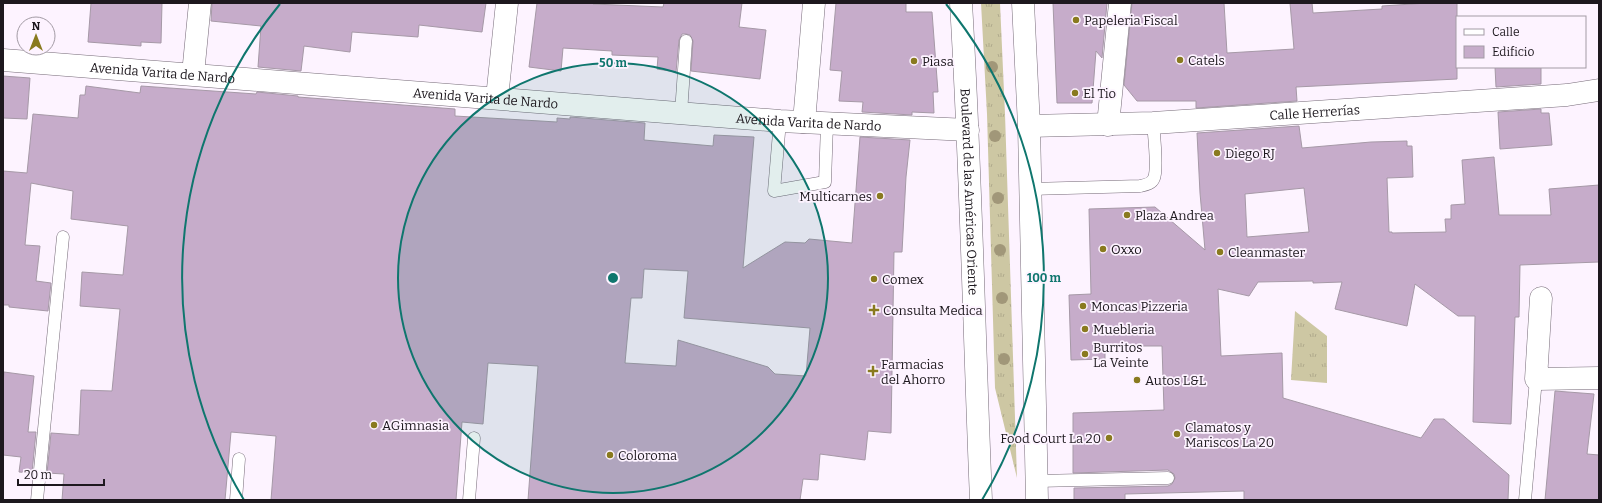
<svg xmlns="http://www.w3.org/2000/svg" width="1602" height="503" font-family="Bitter,serif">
<defs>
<pattern id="grass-tufts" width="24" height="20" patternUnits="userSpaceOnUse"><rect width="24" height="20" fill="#cdc7a3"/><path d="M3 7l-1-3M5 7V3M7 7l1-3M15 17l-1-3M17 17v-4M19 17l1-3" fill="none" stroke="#b0aa8c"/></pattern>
</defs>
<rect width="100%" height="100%" fill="#fdf3ff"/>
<!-- grass -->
<path fill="url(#grass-tufts)" d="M981 3H1000L1005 114 1017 478 995 388 987 114Z
M1295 311 1327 336V383L1291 380Z"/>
<!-- building -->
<path fill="#c6acca" stroke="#a699a7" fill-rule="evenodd" d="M91 3H162L161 43 141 42V46L88 42Z
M212 3H486L482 32 419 25 418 37 352 32 350 52 304 46 301 71 258 67 261 26 211 21Z
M537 3H593V4L663 7 664 3H742L739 27 766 30 760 79 691 71 693 41 690 35 686 34H682L679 40 676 72 657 69 658 57 612 55V51L563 48 561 71 529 67Z
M836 3H906V12H932L938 92H933L934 113 912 112V115L862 112 863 102 839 101 842 71 830 70Z
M1053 3H1107L1102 58 1096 51 1092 103H1057Z
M1132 3H1224L1227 53 1294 49 1290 3H1312L1313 13 1382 9V6L1427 3H1457V79L1296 87 1297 101 1196 108V101H1137L1124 85Z
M1495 67H1541V84L1496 87Z
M3 76 30 78 27 119 3 118Z
M86 86 140 93 141 86 256 94 257 92 298 96V97L455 109V116L557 122V118L570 119V117L645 123 644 140 713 146 714 135 754 137 743 268 785 242 805 243 809 239 852 243 860 137 910 140 906 177 902 252H894L891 433 868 431 865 460 820 454 818 480 803 479 800 500H528L538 366 488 363 483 424 462 422 456 500H271L276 436 231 432 225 500H62L64 474 47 473 51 433 79 435 81 390 112 391 120 309 80 306 82 272 123 275 128 226 71 219 73 191 31 183 25 245 40 246 36 281 51 283 48 311 9 307V305H3V171L27 173 33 114 78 118 80 95H85ZM644 269 688 271 684 318 810 328 806 376 775 374 768 367 678 340 676 366 625 363 631 298H642Z
M1541 109V113H1549L1552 145 1500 149 1498 112Z
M1299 126 1302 148 1371 142 1407 141V146H1412L1413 177 1387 178 1389 232H1392V233L1446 232 1445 219H1451V205L1465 204 1462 160 1494 157 1499 215H1551L1549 189 1599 185V262L1520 265 1519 317H1515L1511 424 1473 422 1475 316H1458L1415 284 1407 326 1335 309 1342 282 1313 283V281L1258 282 1249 296 1218 289 1221 356 1282 353 1283 398 1421 438 1434 419H1444L1509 475 1508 500H1244V491L1125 494V500H1074V488L1168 486 1172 484 1175 478 1174 474 1168 470 1073 473V413L1164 410 1162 346H1105V359L1071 360 1069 295 1091 294 1089 209 1155 207 1205 250 1200 193 1197 133ZM1304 188 1309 232 1247 237 1245 194Z
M4 372 34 376 28 432H36L32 473 19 472 21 457 3 455V384Z
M1555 391 1594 394 1587 454 1599 455V500H1545Z"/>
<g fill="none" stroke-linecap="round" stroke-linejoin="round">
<defs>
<path id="service" d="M681 113 686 41
M780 121 774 191 825 182 827 124
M1030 189 1140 186C1145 185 1152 184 1154 178 1158 169 1154 135 1153 123
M1037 481 1168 478
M37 500 63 237
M236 500 239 459
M469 500 474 438
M1525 500 1536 379"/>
<g id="minor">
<path id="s1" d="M3 60 780 121 968 130"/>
<path d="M193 74 200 3"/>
<path d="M497 98 507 3"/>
<path d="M804 122 814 3"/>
<path d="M1108 125 1120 3"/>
<path id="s2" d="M1029 126 1153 123 1567 95 1599 90"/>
<path d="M1541 298 1536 379 1599 378"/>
</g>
<g id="primary">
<path id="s3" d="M961 3C971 169 974 334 981 500"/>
<path d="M1023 3 1029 126 1037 500"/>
</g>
</defs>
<!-- service casing -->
<use href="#service" stroke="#766b78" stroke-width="13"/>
<!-- minor casing -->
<use href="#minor" stroke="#766b78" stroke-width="23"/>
<!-- primary casing -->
<use href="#primary" stroke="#766b78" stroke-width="23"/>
<!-- service -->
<use href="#service" stroke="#fff" stroke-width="12"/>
<!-- minor -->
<use href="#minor" stroke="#fff" stroke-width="22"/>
<!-- primary -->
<use href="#primary" stroke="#fff" stroke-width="22"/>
</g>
<!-- trees -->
<g fill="#a19779">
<circle cx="992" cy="67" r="6"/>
<circle cx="995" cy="136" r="6"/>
<circle cx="998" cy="198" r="6"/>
<circle cx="1000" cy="250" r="6"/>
<circle cx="1002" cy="298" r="6"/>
<circle cx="1004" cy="359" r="6"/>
</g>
<!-- distance rings -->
<circle cx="613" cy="278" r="215" fill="#0f766e" fill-opacity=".12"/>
<g fill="none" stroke="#0f766e" stroke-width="2">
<circle cx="613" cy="278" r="215"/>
<path d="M244 500A431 431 0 0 1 280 4M946 4A431 431 0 0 1 982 500"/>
</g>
<!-- markers -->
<g fill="#897a1f" stroke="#fdf3ff" stroke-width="1.5">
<circle cx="1076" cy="20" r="4"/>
<circle cx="1180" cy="60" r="4"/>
<circle cx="914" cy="61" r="4"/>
<circle cx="1075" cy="93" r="4"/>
<circle cx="1217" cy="153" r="4"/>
<circle cx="880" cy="196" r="4"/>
<circle cx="1127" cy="215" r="4"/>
<circle cx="1103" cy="249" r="4"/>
<circle cx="1220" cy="252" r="4"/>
<circle cx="874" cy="279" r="4"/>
<circle cx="1083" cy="306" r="4"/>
<path d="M872 304h4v4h4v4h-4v4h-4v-4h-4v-4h4z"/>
<circle cx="1085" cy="329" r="4"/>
<circle cx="1085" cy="354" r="4"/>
<path d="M871 365h4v4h4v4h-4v4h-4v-4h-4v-4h4z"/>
<circle cx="1137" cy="380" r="4"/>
<circle cx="374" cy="425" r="4"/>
<circle cx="1177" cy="434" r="4"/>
<circle cx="1109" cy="438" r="4"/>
<circle cx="610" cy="455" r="4"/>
</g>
<g text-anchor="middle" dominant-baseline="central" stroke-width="3.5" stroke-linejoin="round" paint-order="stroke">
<!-- poi labels -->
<g font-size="13" fill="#1d181e" stroke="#fdf3ff" text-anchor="start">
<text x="1084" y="20">Papeleria Fiscal</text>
<text x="1188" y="60">Catels</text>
<text x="922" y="61">Piasa</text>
<text x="1083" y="93">El Tio</text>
<text x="1225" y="153">Diego RJ</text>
<text x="872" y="196" text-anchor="end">Multicarnes</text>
<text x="1135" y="215">Plaza Andrea</text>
<text x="1111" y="249">Oxxo</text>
<text x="1228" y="252">Cleanmaster</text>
<text x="882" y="279">Comex</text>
<text x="1091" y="306">Moncas Pizzeria</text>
<text x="883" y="310">Consulta Medica</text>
<text x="1093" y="329">Muebleria</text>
<text x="1093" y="347">Burritos<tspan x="1093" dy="15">La Veinte</tspan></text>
<text x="881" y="364">Farmacias<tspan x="881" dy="15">del Ahorro</tspan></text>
<text x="1145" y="380">Autos L&amp;L</text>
<text x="382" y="425">AGimnasia</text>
<text x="1185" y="427">Clamatos y<tspan x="1185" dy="15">Mariscos La 20</tspan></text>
<text x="1101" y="438" text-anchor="end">Food Court La 20</text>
<text x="618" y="455">Coloroma</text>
</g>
<!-- street labels -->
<g font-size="13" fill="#1d181e" stroke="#fdf3ff">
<text stroke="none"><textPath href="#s1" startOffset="160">Avenida Varita de Nardo</textPath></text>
<text stroke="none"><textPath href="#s1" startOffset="484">Avenida Varita de Nardo</textPath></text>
<text stroke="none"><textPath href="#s2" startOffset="286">Calle Herrerías</textPath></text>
<text stroke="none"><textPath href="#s1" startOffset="808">Avenida Varita de Nardo</textPath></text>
<text stroke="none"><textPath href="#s3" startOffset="189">Boulevard de las Américas Oriente</textPath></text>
</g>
</g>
<circle cx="613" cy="278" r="6" fill="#0f766e" stroke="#fdf3ff" stroke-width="2"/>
<g font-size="12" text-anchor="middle" font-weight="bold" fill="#0f766e" stroke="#fdf3ff" stroke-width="3.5" stroke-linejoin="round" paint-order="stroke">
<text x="613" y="67">50 m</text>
<text x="1044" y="282">100 m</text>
</g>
<!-- border -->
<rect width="1602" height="503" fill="none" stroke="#1d181e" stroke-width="8"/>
<!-- legend -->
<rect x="1456" y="16" width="130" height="52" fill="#fdf3ff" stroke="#a39ba5"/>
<rect x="1464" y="29" width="20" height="6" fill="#ffffff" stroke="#a39ba5"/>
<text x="1492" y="36" font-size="12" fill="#1d181e">Calle</text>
<rect x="1464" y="46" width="20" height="12" fill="#c6acca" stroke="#a39ba5"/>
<text x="1492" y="56" font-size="12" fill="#1d181e">Edificio</text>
<!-- north arrow -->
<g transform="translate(36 36)"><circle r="19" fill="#fdf3ff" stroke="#a39ba5"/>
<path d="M0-3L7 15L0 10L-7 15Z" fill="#897a1f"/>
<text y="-6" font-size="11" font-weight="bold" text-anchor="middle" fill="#1d181e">N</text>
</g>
<!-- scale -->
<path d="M18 479v6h86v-6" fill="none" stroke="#1d181e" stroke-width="2"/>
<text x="24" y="479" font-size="12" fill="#1d181e" stroke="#fdf3ff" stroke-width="3" paint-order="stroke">20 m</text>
</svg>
